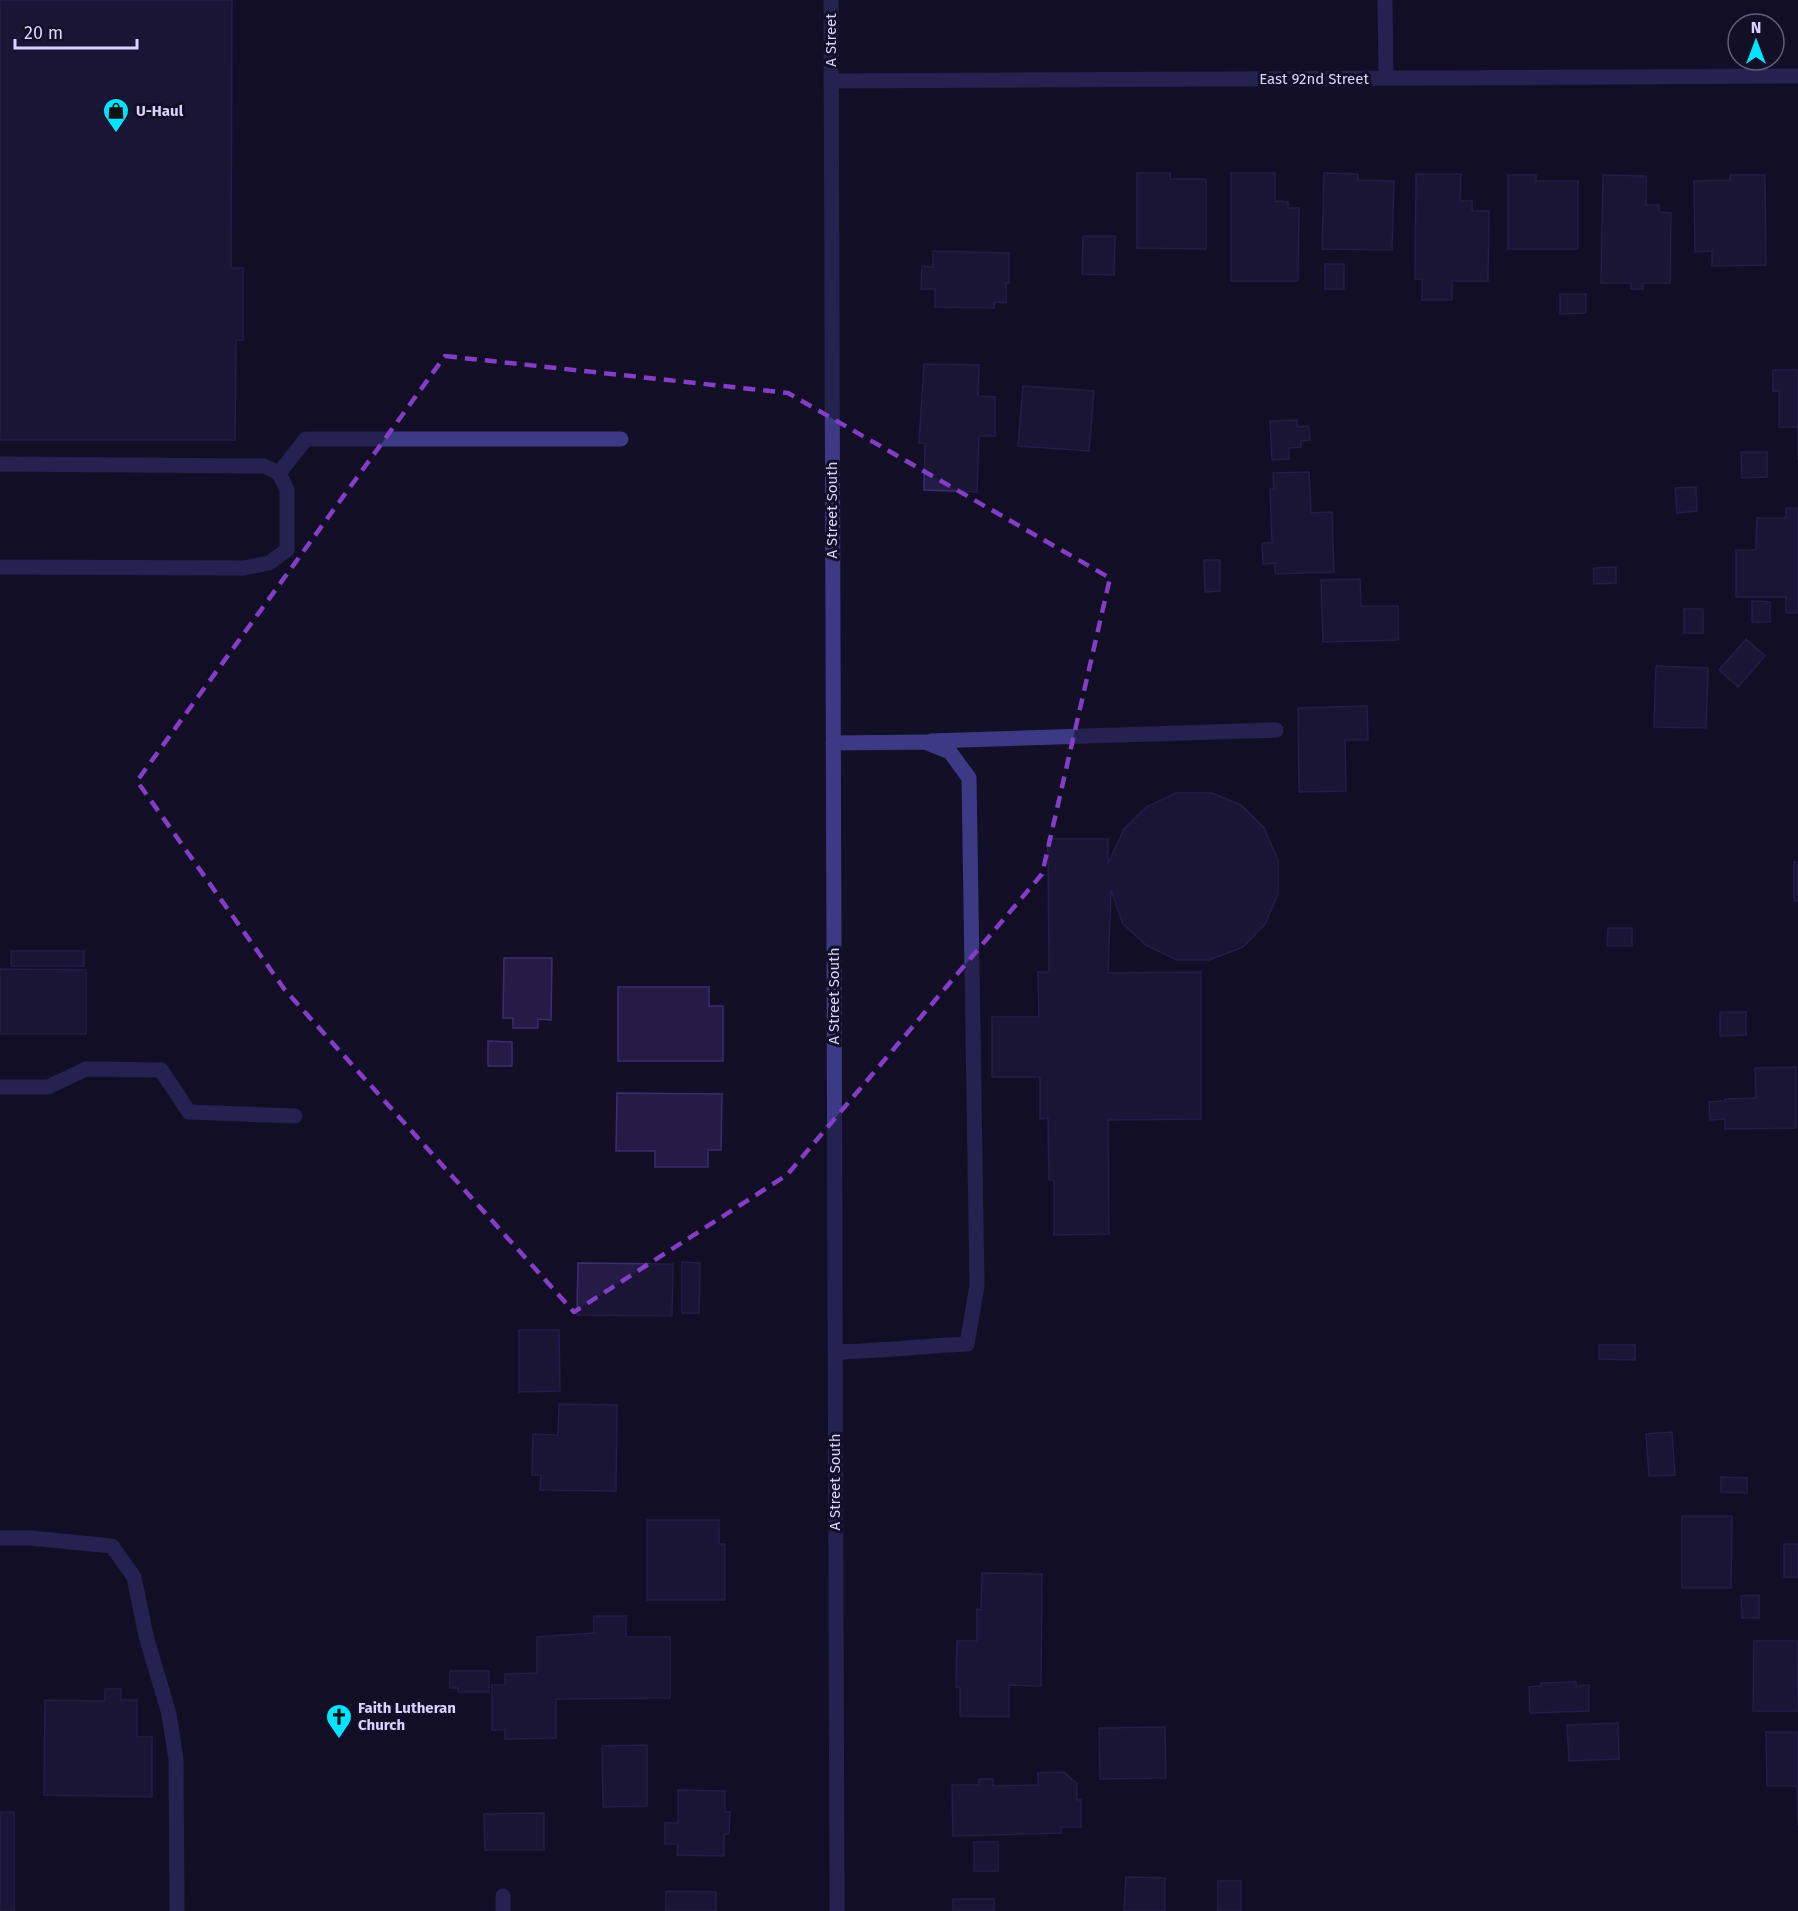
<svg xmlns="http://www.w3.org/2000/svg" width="1798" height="1911" font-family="'Fira Sans',sans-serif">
<rect width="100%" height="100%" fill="#130f26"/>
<!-- building -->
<path fill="#241b47" stroke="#3b2d73" stroke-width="1.5" d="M0 0H232L231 268H243V340H236L235 440H0Z
M1137 173H1170V179H1206V249L1137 248Z
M1231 173H1275V201L1288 202V208H1299L1298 281H1231Z
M1324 173 1358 174V180L1394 181 1392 250 1322 249Z
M1416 174H1461L1460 201H1472V211H1489L1488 281H1452V300H1422V279H1415Z
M1508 175H1536V181H1578V249H1508Z
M1603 175 1646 176V205H1659V212L1671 213 1670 283H1643V289H1631V283H1601Z
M1730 175H1765L1766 265 1712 266V251L1695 252 1694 181 1730 180Z
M1083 236H1115L1114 275 1082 274Z
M933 251 1009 253V283H1006V303L994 302V308L935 307V289H921L922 266 933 267Z
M1325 264H1344V289H1325Z
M1560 294H1586V313L1560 314Z
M924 364 979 365 978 396 995 397V436H979L977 492 924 490 925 443H919Z
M1773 370H1798V460V427H1779V391H1773Z
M1023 386 1094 391 1089 451 1018 446Z
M1297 420V427L1309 426 1310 440 1301 441V447L1289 448V459L1272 460 1270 421Z
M1741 452H1767V477L1742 478Z
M1309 472 1311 513 1332 512 1334 572 1275 574V563L1263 564 1262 543H1272L1270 489H1274L1273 473Z
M1696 487 1697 511 1677 513 1675 488Z
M1786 508H1798V613H1786V597H1736V550H1756L1757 518H1786Z
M1204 560H1220V591L1205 592Z
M1616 567V583L1594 584V568Z
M1360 579 1361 606H1398V640L1323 642 1321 580Z
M1752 601 1770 602V622H1752Z
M1684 609H1703V633H1684Z
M1746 639 1765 656 1738 687 1719 670Z
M1656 666 1708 668 1706 728 1654 727Z
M1367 706 1368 740H1345L1346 791 1299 792 1298 708Z
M1176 793H1212L1241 805 1264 828 1278 860V894L1265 924 1243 947 1209 960H1177L1146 945 1123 924 1111 890 1108 973 1201 972V1119L1108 1120 1109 1234 1054 1235V1180H1049L1048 1118 1040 1119V1077H992V1017H1039L1038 972H1049L1048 839H1108V864L1124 829 1146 807Z
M1794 862H1798V901H1794Z
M1608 928H1632V946H1607Z
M11 951H84V966H11Z
M504 958H552L551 1020 538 1019V1028H513V1018H503Z
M0 969 86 970V1034H0Z
M618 987H709V1006H723V1061H618Z
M1720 1012H1746V1035L1720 1036Z
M488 1041 512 1042V1066H488Z
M1796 1067V1128L1725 1129V1119L1710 1120 1709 1102 1725 1101V1099L1756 1098 1755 1068Z
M617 1093 722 1094 721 1150H708V1167H655V1151H616Z
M682 1262 700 1263 699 1313H682Z
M578 1263 673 1264 672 1316 577 1315Z
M519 1330H559L560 1391 519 1392Z
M1599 1345H1635V1360L1599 1359Z
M559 1404 617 1405 616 1491 540 1490 541 1475H532L533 1434 558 1435Z
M1672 1432 1675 1475 1649 1476 1646 1434Z
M1721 1477 1747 1478V1493L1721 1492Z
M1682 1516H1732L1731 1588H1682Z
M647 1520H719V1544H725V1600H647Z
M1784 1544H1798V1577H1784Z
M982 1573 1042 1574 1041 1686 1009 1685V1717L960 1716V1687H956L957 1641H977V1609L981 1610Z
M1759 1595V1618H1742L1741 1596Z
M594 1616H626V1637H670V1698L556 1699V1738L505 1739V1730H492V1685H505V1674L537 1673V1637L594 1633Z
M1754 1641H1797L1798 1711H1753Z
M450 1671H489V1692H458V1688H450Z
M1576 1682V1686L1589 1685V1711L1530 1713 1529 1687 1541 1686V1683Z
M105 1689H121V1700H137V1737H152V1797L44 1795 45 1700 105 1701Z
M1618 1723 1619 1759 1569 1761 1567 1725Z
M1165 1727 1166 1778 1100 1779 1099 1728Z
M1766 1732H1798V1826L1797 1786H1767Z
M647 1745V1806L603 1807 602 1746Z
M1064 1772 1077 1784V1800H1081V1827H1061V1833L953 1836 952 1785H979V1779H993V1786L1038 1785V1773Z
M678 1790 725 1791V1812H730L729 1834H724V1856L677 1855 678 1844H665V1823H678Z
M0 1812H14V1911H0Z
M544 1813V1850H485L484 1814Z
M974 1842H998V1871H974Z
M1126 1877 1165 1878V1911H1124Z
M1218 1881H1241V1911H1218Z
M666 1891 716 1892V1911H666Z
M953 1899H994V1911H953Z"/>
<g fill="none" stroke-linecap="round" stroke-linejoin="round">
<!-- minor -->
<path stroke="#3d3a85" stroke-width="15" d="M831 0 837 1911
M1385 0 1386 78
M831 81 1798 76
M0 464 264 466 279 473 287 490V550L269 563 244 568 0 567
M279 473 306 439H621
M931 741 1276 730
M833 743 925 742 950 752 969 778 977 1286 967 1344C923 1346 879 1351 835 1352
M0 1087H48L86 1069 161 1070 189 1112 295 1116
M0 1538H30L112 1546 134 1577 146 1636 169 1714 176 1759 177 1911
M503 1896V1911"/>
</g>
<!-- marked area -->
<path d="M0 0H1798V1911H0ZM445 356 788 393 1110 578 1042 874 787 1175 574 1312 285 990 137 781Z" fill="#130f26" fill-opacity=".55" fill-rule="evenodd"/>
<path fill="none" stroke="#843dc5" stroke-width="4.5" stroke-dasharray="12 8" stroke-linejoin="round" d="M445 356 788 393 1110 578 1042 874 787 1175 574 1312 285 990 137 781Z"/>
<!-- icons -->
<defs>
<symbol id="shop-pin" viewBox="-11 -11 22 30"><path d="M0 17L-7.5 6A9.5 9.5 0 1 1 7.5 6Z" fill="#00e5ff" stroke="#130f26"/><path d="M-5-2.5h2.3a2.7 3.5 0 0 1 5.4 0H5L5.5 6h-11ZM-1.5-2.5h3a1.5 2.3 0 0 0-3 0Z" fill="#111"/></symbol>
<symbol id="church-pin" viewBox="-11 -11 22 30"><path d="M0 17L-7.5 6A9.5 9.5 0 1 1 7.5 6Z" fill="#00e5ff" stroke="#130f26"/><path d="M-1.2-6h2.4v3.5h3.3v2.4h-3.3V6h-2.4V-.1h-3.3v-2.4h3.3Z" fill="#111"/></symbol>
</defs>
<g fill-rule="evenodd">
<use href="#shop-pin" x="101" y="96" width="30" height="40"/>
<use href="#church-pin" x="324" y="1702" width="30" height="40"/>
</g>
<g text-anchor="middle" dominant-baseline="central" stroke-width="6" stroke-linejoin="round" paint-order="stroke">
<!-- street labels -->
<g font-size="15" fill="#d9d4ff" stroke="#130f26">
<text transform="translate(831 40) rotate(-90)">A Street</text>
<text x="1314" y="79">East 92nd Street</text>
<text transform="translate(832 510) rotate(-90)">A Street South</text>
<text transform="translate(834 996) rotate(-90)">A Street South</text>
<text transform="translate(835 1482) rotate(-90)">A Street South</text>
</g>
<!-- poi labels -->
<g font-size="15" font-weight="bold" fill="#d9d4ff" stroke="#130f26" text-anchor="start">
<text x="136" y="111">U-Haul</text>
<text x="358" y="1708">Faith Lutheran<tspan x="358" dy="17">Church</tspan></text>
</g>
</g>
<!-- north arrow -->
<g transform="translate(1756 42)"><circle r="28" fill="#130f26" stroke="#625e7d" stroke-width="1.5"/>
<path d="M0-4.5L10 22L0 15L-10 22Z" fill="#00e5ff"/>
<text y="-9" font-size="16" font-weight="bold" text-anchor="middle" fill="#d9d4ff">N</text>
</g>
<!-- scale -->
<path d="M15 39v9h122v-9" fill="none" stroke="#d9d4ff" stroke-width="3"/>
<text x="24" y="39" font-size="18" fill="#d9d4ff" stroke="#130f26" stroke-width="4.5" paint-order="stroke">20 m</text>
</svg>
